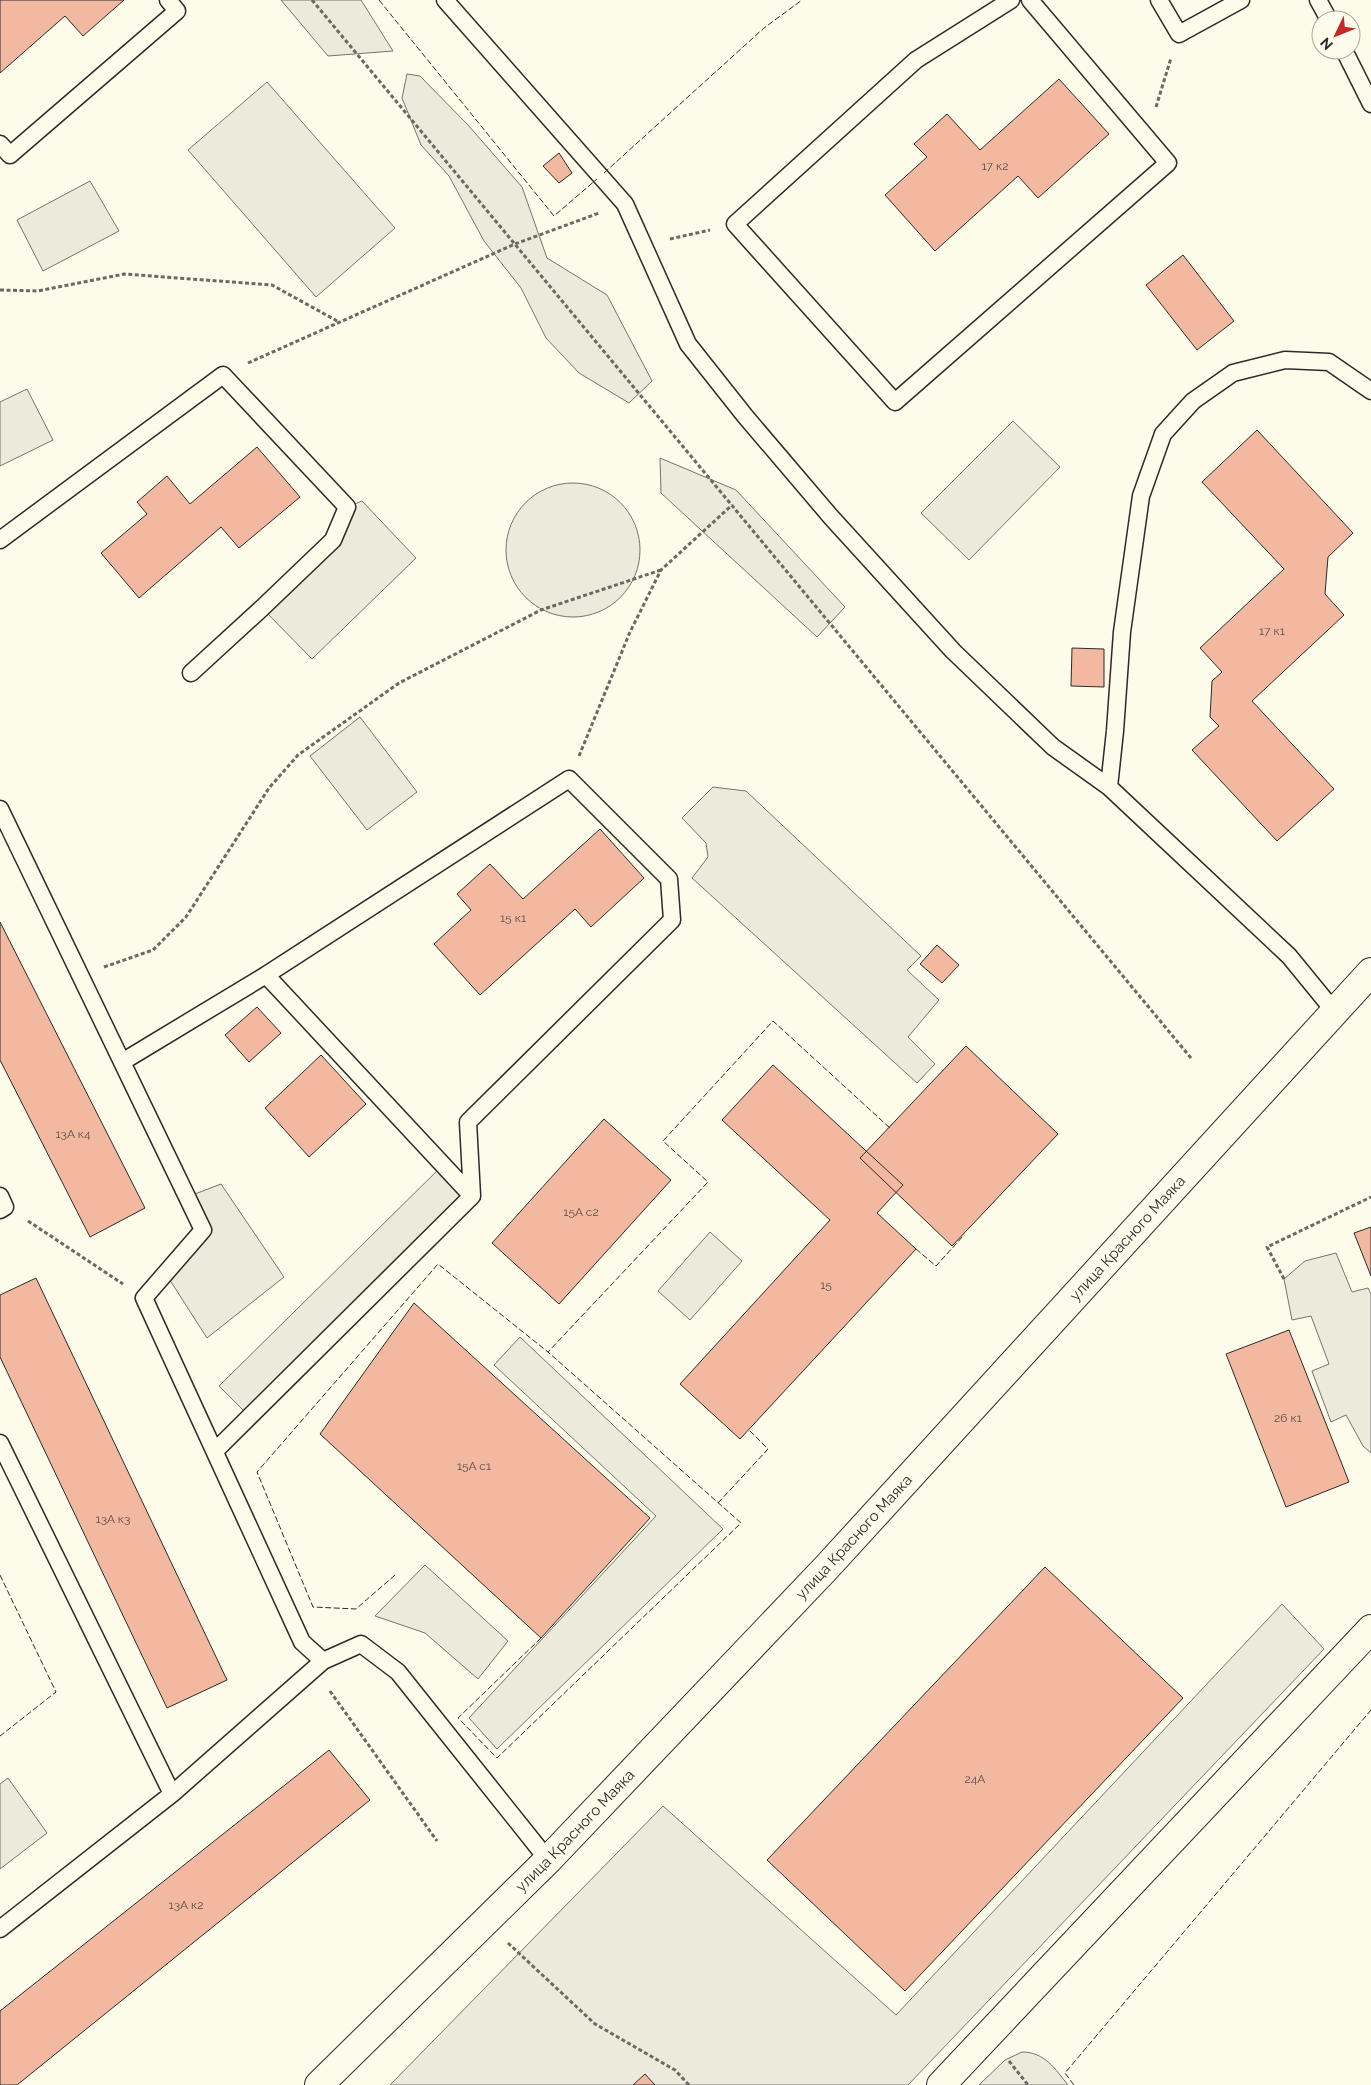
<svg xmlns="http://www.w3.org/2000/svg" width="1371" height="2085" font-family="Raleway,sans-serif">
<rect width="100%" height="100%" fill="#fdfbea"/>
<!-- green -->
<path fill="#ecebdb" stroke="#74746e" d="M281 0H361L393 51 328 56Z
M407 74 420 76 468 125 522 187 547 258 607 295 652 381 629 403 579 373 546 338 521 288 484 241 449 176 421 145 402 98Z
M267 82 395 228 316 297 188 150Z
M90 181 119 231 43 271 17 220Z
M27 389 53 440 0 466V402Z
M1013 421 1060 467 969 560 921 513Z
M660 458 736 490 845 607 817 637 661 493Z
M506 550a67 67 0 1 1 134 0a67 67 0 1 1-134 0Z
M360 717 417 792 367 830 310 756Z
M1282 1604 1324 1649 908 2085H390L663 1806 896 2015Z
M8 1778 47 1833 0 1869V1784Z
M1022 2052C1045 2052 1055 2069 1068 2085H979L1005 2060Z"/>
<!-- parking -->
<path fill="#eceadb" stroke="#74746e" d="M362 501 416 558 312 659 262 608 333 540 347 507Z
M713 787 746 791 921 956 907 970 939 1000 908 1037 935 1064 917 1083 692 878 708 857 706 843 682 818Z
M443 1165 472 1196 250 1417 219 1386Z
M221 1184 284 1277 207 1338 166 1274 203 1230 187 1197Z
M710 1232 742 1261 690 1320 658 1291Z
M1336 1253 1352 1292 1368 1288 1371 1294V1453L1363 1446 1346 1415 1331 1422 1312 1371 1329 1364 1311 1316 1292 1320 1284 1279 1305 1261Z
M520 1337 723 1529 497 1749 469 1718 656 1516 494 1365Z
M425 1565 508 1641 478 1679 425 1633 375 1616Z"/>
<!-- building -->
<path fill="#f2b8a0" stroke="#2b2b2b" d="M0 0H124L83 36 65 16 0 73Z
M1059 79 1109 134 1038 198 1018 176 935 251 885 195 927 157 914 144 947 114 980 150Z
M559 153 572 173 559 183 543 166Z
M1183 255 1234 321 1197 350 1146 285Z
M1257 430 1353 533 1328 557 1325 594 1344 615 1252 701 1334 789 1277 841 1192 750 1219 726 1210 717 1212 681 1222 672 1200 648 1284 569 1202 482Z
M257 447 300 497 239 548 221 527 139 598 101 553 147 514 137 502 167 476 190 504Z
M1072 648 1104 649V687L1071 686Z
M600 829 644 878 591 927 575 909 480 995 434 944 471 910 457 894 490 864 523 899Z
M0 922 145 1208 90 1237 0 1060Z
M937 945 959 965 942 983 920 964Z
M257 1007 281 1033 249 1062 225 1035Z
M966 1046 1058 1134 952 1246 860 1158Z
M321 1055 366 1104 309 1157 265 1108Z
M773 1065 903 1185 877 1213 916 1249 740 1439 680 1384 830 1220 722 1120Z
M604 1119 671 1180 559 1304 492 1243Z
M1371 1227V1276L1354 1233Z
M36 1278 227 1680 167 1708 0 1357V1295Z
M414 1303 650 1518 541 1638 320 1434Z
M1289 1330 1349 1482 1286 1507 1226 1354Z
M1045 1567 1183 1698 905 1991 767 1860Z
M329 1750 370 1800 17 2085H0V2011Z
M645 2074 655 2085H633Z"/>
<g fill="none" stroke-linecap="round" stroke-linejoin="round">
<defs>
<path id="service" d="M445 0 625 204 688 344 745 416 831 517 953 651 1053 747 1109 787
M1011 0 916 60 735 224 895 402 1168 163 1030 0
M1159 0 1179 34 1241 0
M1318 0 1329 20
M1344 50 1371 104
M0 144 10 155 177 11 168 0
M0 540 223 375 347 507 333 540 262 608 191 673
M0 809 203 1230 144 1298 302 1642 323 1661 361 1644 398 1672 548 1860
M266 975 569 779 669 879 672 920 468 1122 472 1196
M1334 1011 1289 956 1109 787 1115 731 1122 632 1141 496 1163 434 1193 401 1233 373 1285 360 1329 362 1371 391
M122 1062 266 975 472 1196 215 1451
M0 1196 5 1207 0 1210
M0 1443 172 1794
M0 1929 172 1794 323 1661"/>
<g id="minor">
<path id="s1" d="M319 2085 548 1860 827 1567 1371 972"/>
<path d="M941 2085 1371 1629"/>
</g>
</defs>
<!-- service casing -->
<use href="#service" stroke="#2b2b2b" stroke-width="19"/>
<!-- minor casing -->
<use href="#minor" stroke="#2b2b2b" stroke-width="30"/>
<!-- path -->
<path stroke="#6a6964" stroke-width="3" stroke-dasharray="4 2.5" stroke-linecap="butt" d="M312 0 1191 1058
M1156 107 1171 58
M670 239 710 230
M0 290 38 291 124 274 272 285 339 322
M248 363 515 244 599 213
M579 756 630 632 661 570 732 505
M104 967 153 950 186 917 269 788 298 755 399 683 541 610 661 570
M28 1221 123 1284
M1284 1279 1267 1247 1371 1197
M330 1691 437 1841
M508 1943 595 2024 675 2070 689 2085
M1009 2061 1028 2085"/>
<!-- service -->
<use href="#service" stroke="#fdfbea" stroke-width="16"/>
<!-- minor -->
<use href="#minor" stroke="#fdfbea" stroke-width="28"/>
<!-- fence -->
<path stroke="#2b2b2b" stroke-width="1" stroke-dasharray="6 2.5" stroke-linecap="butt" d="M379 0 554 216 597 179
M604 173 764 28 802 0
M916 1249 936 1266 964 1235
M718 1503 768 1449 749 1430
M0 1575 56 1692 0 1736
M395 1575 356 1609 313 1607 257 1472 438 1264 548 1352
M541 1638 458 1718 497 1758 741 1523 548 1352 708 1182 663 1141 773 1021 891 1129
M1074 2085 1065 2073 1371 1710"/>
</g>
<g text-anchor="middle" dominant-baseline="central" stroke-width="4" stroke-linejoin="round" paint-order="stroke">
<!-- number labels -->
<g font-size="12" fill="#5d4e48">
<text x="995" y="166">17 к2</text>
<text x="1272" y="631">17 к1</text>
<text x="513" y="918">15 к1</text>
<text x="73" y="1134">13А к4</text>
<text x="581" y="1212">15А с2</text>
<text x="826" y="1285">15</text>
<text x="1288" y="1418">26 к1</text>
<text x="474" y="1466">15А с1</text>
<text x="113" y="1519">13А к3</text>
<text x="975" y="1779">24А</text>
<text x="186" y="1905">13А к2</text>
</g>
<!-- street labels -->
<g font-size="15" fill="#2b2b2b" stroke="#fdfbea">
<text stroke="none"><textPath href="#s1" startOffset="1171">улица Красного Маяка</textPath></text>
<text stroke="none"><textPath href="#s1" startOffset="766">улица Красного Маяка</textPath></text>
<text stroke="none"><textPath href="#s1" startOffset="361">улица Красного Маяка</textPath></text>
</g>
</g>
<!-- north arrow -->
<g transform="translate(1336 35) rotate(227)"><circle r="24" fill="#fdfbea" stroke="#a9a89e"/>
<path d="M0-4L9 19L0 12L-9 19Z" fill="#c62828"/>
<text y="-8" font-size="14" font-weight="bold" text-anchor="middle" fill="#2b2b2b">N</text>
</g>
</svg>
